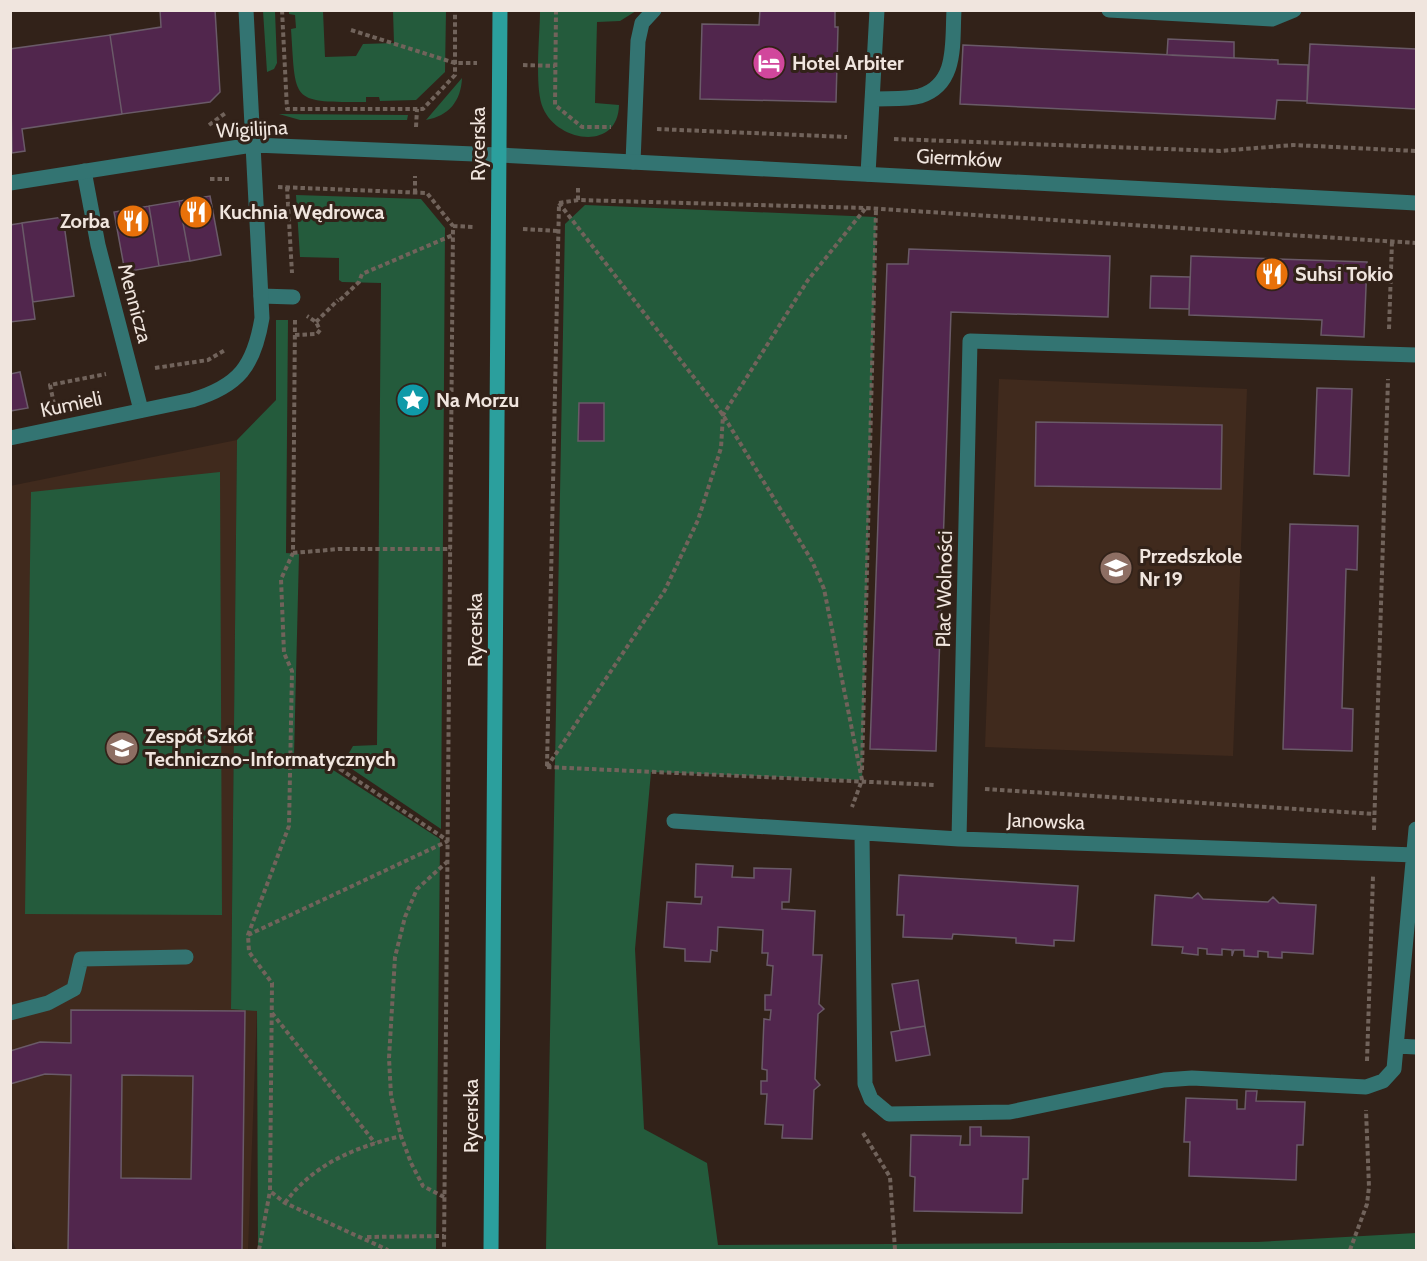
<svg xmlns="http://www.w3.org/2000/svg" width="1427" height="1261" font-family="Cabin,sans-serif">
<rect width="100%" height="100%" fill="#322219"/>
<!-- built -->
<path fill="#402a1d" d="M999 379 1247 389 1233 756 985 747Z
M237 440 231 1009 257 1010 248 1250H16L11 1236 10 486Z"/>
<!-- green -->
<path fill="#245b3c" d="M263 11H275L277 63 274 69 267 72Z
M289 11H323L325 57 356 56 363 44 394 43 393 11H446L445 72 416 100 380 101 379 97H366V102C290 102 296 103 291 29L296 28 295 15 289 14Z
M540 11H636L620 21 597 22 595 103 619 105C618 152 557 142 543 108 534 88 540 34 540 11Z
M462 78C461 101 449 116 426 120Z
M279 114 408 115 407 120H300Z
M296 195 421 199 445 228 441 829 349 767V753L353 746 377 745 381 283 342 282 339 280V258L300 257Z
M585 205 876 217 862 780 651 772 635 949 644 1129 707 1163 718 1245 1257 1242 1416 1233V1250H546L565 224Z
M276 320H288L286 553 299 554 294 756 324 757V767L330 768 440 839 436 1250H258L257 1011 231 1009 237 440 276 400Z
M220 472 222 915 25 914 31 492Z"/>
<!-- building -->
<path fill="#51264d" stroke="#6a5a68" stroke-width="1.5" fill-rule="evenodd" d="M160 10H215L220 92 210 102 122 114 110 35 161 27Z
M760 10H835V27H838L836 102 700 99 702 24 759 25Z
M110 35 122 114 22 129 25 151 12 153 10 49Z
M1168 39 1234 42V58L1167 55Z
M1310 44 1416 49V109L1307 103Z
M963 45 1278 60V64L1308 65 1307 101 1277 100 1275 119 960 104Z
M210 196 221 255 190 261 179 201Z
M179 201 190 261 159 266 149 206Z
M149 206 159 266 125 272 114 212Z
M63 217 74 296 33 302 22 223Z
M22 223 35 319 10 322V225Z
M909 249 1110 256 1108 317 951 312 936 751 870 749 887 264H908Z
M1191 256 1367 262 1364 337 1321 335 1322 320 1189 315Z
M1151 276 1190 277 1189 309 1150 308Z
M20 372 28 408 10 411V374Z
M1317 388 1352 389 1349 476 1314 474Z
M579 403H604V441H578Z
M1036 422 1222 425 1221 489 1035 486Z
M1290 524 1358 526 1357 570 1346 569 1342 708 1353 709 1352 751 1283 749Z
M696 864 733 866 732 877 754 878V868L791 869 789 902H782V909L815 911 813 955H822L819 1004 824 1009 818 1014 815 1079 820 1085 814 1090 812 1139 782 1138 783 1125 765 1124 767 1094H761V1081H767V1070L762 1069 764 1019 770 1020 771 1010H765V995H771L773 966 767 965 768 953H762L763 930 718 927 717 951 711 950 710 962 685 961V949L664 947 667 902 701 904 702 897H695Z
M899 875 1078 886 1074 941 1054 940V946L1016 943V938L953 934 952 939 903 937 904 915H897Z
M1198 893 1203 899 1268 902 1273 897 1279 903 1316 905 1313 954 1282 952V958L1268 957V952L1258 951V957L1244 956V950H1234L1232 956V950L1222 949V955L1207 954V949L1198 948V955L1182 953 1183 947 1152 945 1155 895 1192 898Z
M918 980 925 1026 900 1030 892 984Z
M71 1010 245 1011 242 1250H68L71 1075 45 1074 10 1084V1051L40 1042 71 1043ZM122 1075 193 1076 191 1179 121 1178Z
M925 1026 930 1055 896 1061 891 1032Z
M1246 1091H1257L1256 1101 1305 1102 1303 1145H1297L1296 1180 1189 1176 1190 1142H1184L1186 1098 1237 1100V1109H1245Z
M970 1127H981V1136L1029 1137 1028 1179H1023L1022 1213 914 1211 915 1177 910 1176 911 1135 961 1136 960 1145H970Z"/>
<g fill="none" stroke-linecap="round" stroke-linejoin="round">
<!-- path -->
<path stroke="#71635b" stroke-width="4" stroke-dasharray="4.5 3" stroke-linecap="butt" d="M282 10 287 109H423L455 75V10
M556 10 555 105 582 127H611
M351 30 455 63H477
M523 65 555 66
M209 125 227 112
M416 127 417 109
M657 129 847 137
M894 139 1220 151 1293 145 1416 151
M210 179H229
M278 187 427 193 453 226 444 1250
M287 187 292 273
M415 193V176
M578 200V185
M559 203 578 200 866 208 1416 243
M559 203 723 415 812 561 824 589 862 780 852 807
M453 226 474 227
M523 229 559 231
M340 300 359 282 362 274 453 235
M295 320 293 553 281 579 284 653 292 671 289 826 248 935 249 952 272 983 270 1191 285 1203 388 1250
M316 322 338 300
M1389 329 1392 241
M295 335 317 334 320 330 316 322 307 316
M155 368 208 360 225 350
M54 404 50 385 106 374
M293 553 339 549H451
M337 762 340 769 447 840
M547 766 559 204
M547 767 936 785
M547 767 665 590 698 520 721 448 723 415 808 280 865 209
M862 770 876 209
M985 789 1374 814
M1374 830 1388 379
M248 935 448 841
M272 1013 375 1143
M1367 1061 1373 876
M863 1133 890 1177 895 1250
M444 1197 423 1186 411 1163 401 1136 391 1096 389 1058 395 957 405 917 417 889 447 862
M285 1203C313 1164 356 1147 401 1136
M367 1237 444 1236
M259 1250 270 1191
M1350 1250 1367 1204 1369 1187 1366 1110"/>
<!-- lane -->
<path stroke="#337472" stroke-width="15" d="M1109 10 1272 19 1294 10
M872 99C887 98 906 100 920 96 958 84 952 43 954 10
M633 162 638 41 642 23 654 10
M84 171 98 245 141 410
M868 174 877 10
M261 296 293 297
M674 821 959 839 1416 855
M862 834 865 1084 871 1099 889 1114 1010 1112 1164 1080 1192 1078 1366 1087 1383 1081 1394 1069 1416 829
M959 839 970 341 1416 355
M10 1013 48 1003 74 989 81 959 186 957
M1397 1046 1416 1047"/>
<!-- street -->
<path stroke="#337472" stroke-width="15" d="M10 183 252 145 499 155 1416 203
M10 438 192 400C239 386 254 366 262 318L246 10"/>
<!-- secondary -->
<path stroke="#2b9f9d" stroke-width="15" d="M491 1250 500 10"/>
</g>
<!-- icons -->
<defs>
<symbol id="hotel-disc" viewBox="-11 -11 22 22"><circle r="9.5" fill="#d1479c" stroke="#322219"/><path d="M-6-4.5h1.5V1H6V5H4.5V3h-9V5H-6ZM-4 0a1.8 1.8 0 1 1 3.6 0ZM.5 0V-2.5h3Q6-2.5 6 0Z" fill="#fff"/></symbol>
<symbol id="restaurant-disc" viewBox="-11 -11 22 22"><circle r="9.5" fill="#e8710a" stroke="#322219"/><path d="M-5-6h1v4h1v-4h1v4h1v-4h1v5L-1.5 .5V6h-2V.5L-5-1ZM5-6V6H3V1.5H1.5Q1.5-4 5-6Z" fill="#fff"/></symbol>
<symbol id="sight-disc" viewBox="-11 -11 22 22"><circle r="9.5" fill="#0f9aa8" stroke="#322219"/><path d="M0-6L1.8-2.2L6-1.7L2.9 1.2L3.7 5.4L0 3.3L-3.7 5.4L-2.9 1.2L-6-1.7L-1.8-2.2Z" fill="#fff"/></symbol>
<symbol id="school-disc" viewBox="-11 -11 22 22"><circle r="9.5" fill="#8d6e63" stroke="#322219"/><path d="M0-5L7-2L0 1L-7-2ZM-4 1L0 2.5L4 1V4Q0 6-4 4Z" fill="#fff"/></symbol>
</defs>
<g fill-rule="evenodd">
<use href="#hotel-disc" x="750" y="44" width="38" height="38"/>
<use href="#restaurant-disc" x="177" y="193" width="38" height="38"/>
<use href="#restaurant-disc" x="114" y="202" width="38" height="38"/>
<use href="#restaurant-disc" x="1253" y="255" width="38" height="38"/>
<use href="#sight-disc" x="394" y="381" width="38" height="38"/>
<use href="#school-disc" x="1097" y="549" width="38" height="38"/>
<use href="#school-disc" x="103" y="729" width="38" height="38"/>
</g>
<g text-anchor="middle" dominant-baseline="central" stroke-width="6" stroke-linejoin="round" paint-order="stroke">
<!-- poi labels -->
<g font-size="20" font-weight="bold" fill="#f0e5de" stroke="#322219" text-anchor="start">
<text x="792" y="63">Hotel Arbiter</text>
<text x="219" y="212">Kuchnia Wędrowca</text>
<text x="110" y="221" text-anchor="end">Zorba</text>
<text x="1295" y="274">Suhsi Tokio</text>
<text x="436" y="400">Na Morzu</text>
<text x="1139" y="556">Przedszkole<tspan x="1139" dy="23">Nr 19</tspan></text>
<text x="145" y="736">Zespół Szkół<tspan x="145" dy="23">Techniczno-Informatycznych</tspan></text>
</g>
<!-- street labels -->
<g font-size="20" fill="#f0e5de" stroke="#322219">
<text transform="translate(252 129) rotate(-3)">Wigilijna</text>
<text transform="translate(478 144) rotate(-90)">Rycerska</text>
<text transform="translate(959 158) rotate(3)">Giermków</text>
<text transform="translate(135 303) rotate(75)">Mennicza</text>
<text transform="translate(71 404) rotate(-12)">Kumieli</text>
<text transform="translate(944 589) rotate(-89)">Plac Wolności</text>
<text transform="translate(475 630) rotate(-90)">Rycerska</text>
<text transform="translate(1046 821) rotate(2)">Janowska</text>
<text transform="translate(471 1116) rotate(-90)">Rycerska</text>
</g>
</g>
<!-- border -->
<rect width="1427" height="1261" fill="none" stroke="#f0e5de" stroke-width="24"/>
</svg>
